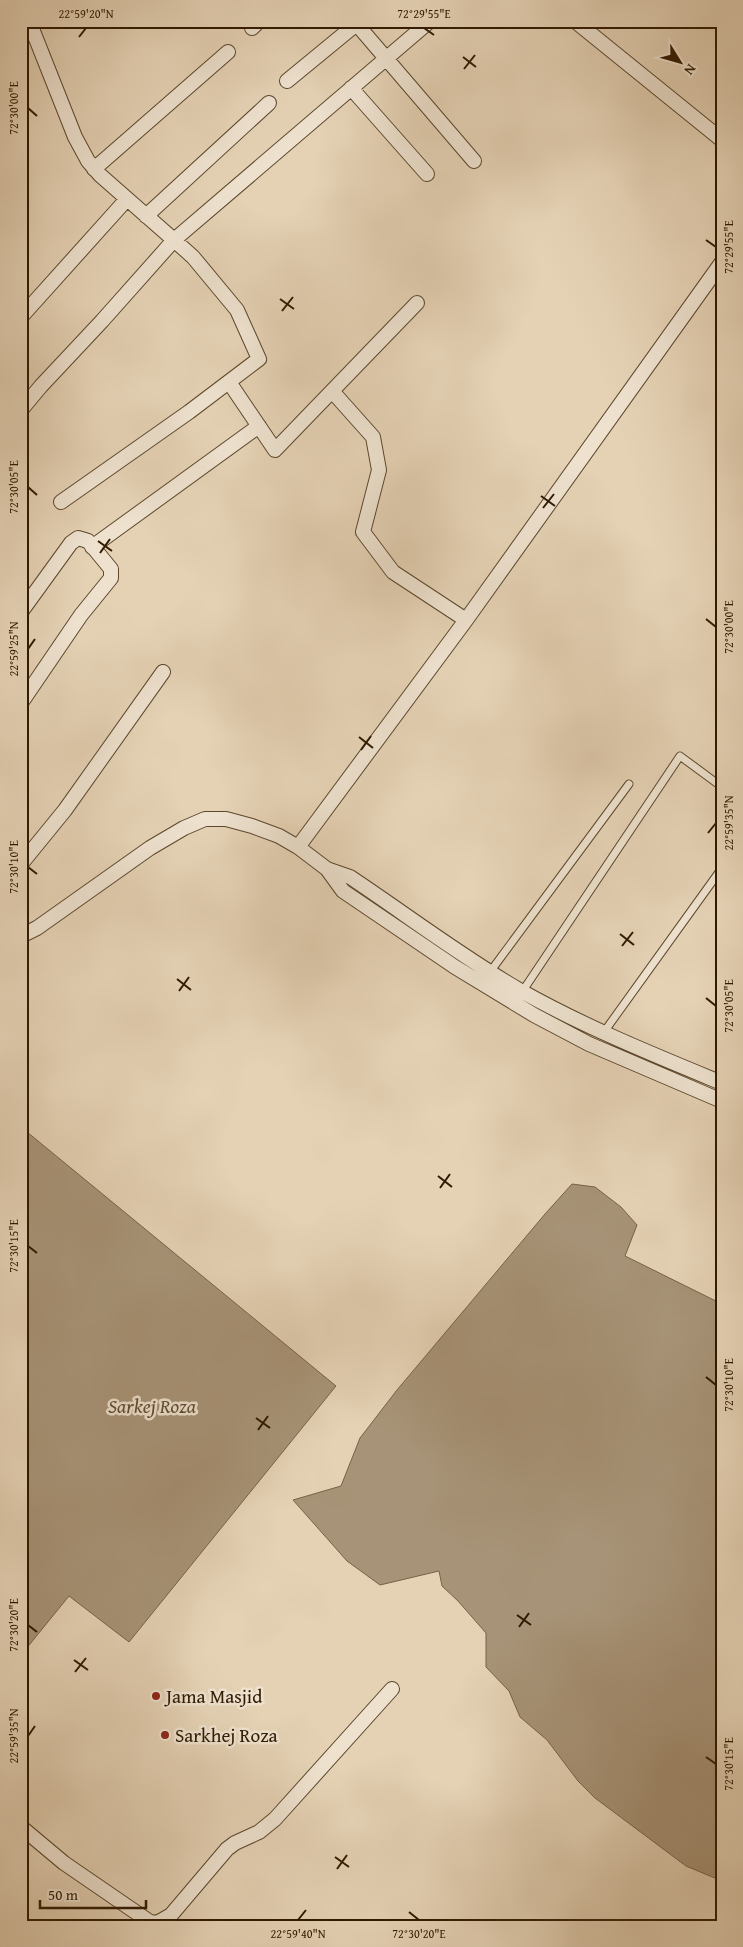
<svg xmlns="http://www.w3.org/2000/svg" width="743" height="1947" font-family="'Gentium Book Plus',serif">
<rect width="100%" height="100%" fill="#e5d2b5"/>
<filter id="stains"><feTurbulence type="fractalNoise" baseFrequency=".004" numOctaves="4"/><feColorMatrix values="0 0 0 0 .2 0 0 0 0 .09 0 0 0 0 .02 0 0 0 .5 -.17"/></filter>
<radialGradient id="worn" r=".72"><stop offset=".6" stop-color="#630" stop-opacity="0"/><stop offset="1" stop-color="#630" stop-opacity=".3"/></radialGradient>
<!-- water -->
<path fill="#a79377" stroke="#776247" d="M21 1127 336 1386 129 1642 69 1596 21 1655Z
M572 1184 595 1187 621 1207 637 1225 625 1256 722 1304V1881L686 1866 595 1798 578 1781 547 1740 520 1717 509 1691 486 1667V1633L458 1601 442 1586 439 1571 380 1585 347 1561 293 1500 341 1486 360 1438 397 1390 545 1214Z"/>
<g fill="none" stroke-linecap="round" stroke-linejoin="round">
<defs>
<path id="service" d="M490 972 629 784
M522 992 680 756 722 787
M604 1032 722 868"/>
<path id="minor" d="M29 21 75 137 88 161 100 175 174 240 430 21
M354 21 474 161
M575 21 722 140
M252 28 259 21
M287 81 360 21
M351 88 427 174
M94 169 228 52
M146 216 269 103
M21 317 127 199
M229 382 275 450 417 303
M332 391 373 437 379 470 363 532 393 572 466 620
M21 410 41 386 102 321 174 240 193 257 237 310 259 359 189 412 61 502
M92 547 259 426
M21 612 71 543 78 538 88 541 111 569V578L81 615 21 703
M298 847 466 620 722 262
M21 864 65 810 163 672
M327 869 343 891 455 967 534 1015 589 1044 722 1101
M21 936 37 928 150 848 184 828 205 819H226L252 826 279 836 298 847 327 869 350 877C407 915 462 957 521 991 585 1027 654 1055 722 1083
M21 1827 64 1863 150 1922 157 1923 171 1915 227 1849 235 1843 259 1832 275 1819 392 1689"/>
</defs>
<!-- service casing -->
<use href="#service" stroke="#5c472d" stroke-width="9"/>
<!-- minor casing -->
<use href="#minor" stroke="#5c472d" stroke-width="16"/>
<!-- service -->
<use href="#service" stroke="#eee2cf" stroke-width="7"/>
<!-- minor -->
<use href="#minor" stroke="#eee2cf" stroke-width="14"/>
<!-- rail -->
<path stroke="#2f1900" stroke-width="4" stroke-dasharray="9 9" stroke-linecap="butt" d="M708 21 722 33"/>
</g>
<!-- ticks -->
<path fill="none" stroke="#2f1900" stroke-width="2" d="M424 28 434 35M79 37 86 28M463 57 476 67M464 69 475 55M28 108 37 116M706 240 716 247M280 299 294 309M282 311 293 297M28 487 37 495M541 496 555 506M543 508 554 494M98 541 112 551M100 553 110 539M706 619 716 627M28 649 35 639M359 737 373 748M361 750 371 736M708 833 716 823M28 867 37 874M620 934 634 945M622 946 633 932M177 979 191 990M179 991 189 977M706 998 716 1006M438 1176 452 1187M440 1188 450 1174M28 1246 37 1253M706 1377 716 1385M256 1418 270 1428M258 1430 268 1416M517 1615 531 1625M28 1625 37 1632M519 1627 529 1613M74 1660 88 1670M75 1672 86 1658M28 1736 35 1726M706 1757 716 1764M335 1857 349 1867M337 1869 347 1855M409 1912 419 1920M298 1920 306 1910"/>
<!-- markers -->
<g fill="#8f2418" stroke="#eee2cf" stroke-width="2">
<circle cx="156" cy="1696" r="5"/>
<circle cx="165" cy="1735" r="5"/>
</g>
<g text-anchor="middle" dominant-baseline="central" stroke-width="5" stroke-linejoin="round" paint-order="stroke">
<!-- poi labels -->
<g font-size="19" fill="#2f1900" stroke="#eee2cf" text-anchor="start">
<text x="166" y="1696">Jama Masjid</text>
<text x="175" y="1735">Sarkhej Roza</text>
</g>
<!-- water labels -->
<g font-size="20" font-style="italic" fill="#5f4a30" stroke="#eee2cf">
<text x="152" y="1405">Sarkej Roza</text>
</g>
</g>
<!-- margin -->
<rect width="743" height="1947" fill="none" stroke="#e5d2b5" stroke-width="55"/>
<!-- north arrow -->
<g transform="translate(680 62) rotate(127)" stroke="#eee2cf" stroke-width="4" paint-order="stroke">
<path d="M0-4L9 19L0 12L-9 19Z" fill="#2f1900"/>
<text y="-8" font-size="14" font-weight="bold" text-anchor="middle" fill="#2f1900">N</text>
</g>
<!-- scale -->
<path d="M40 1900v8h106v-8" fill="none" stroke="#2f1900" stroke-width="2.5"/>
<text x="48" y="1900" font-size="15" fill="#2f1900" stroke="#eee2cf" stroke-width="4" paint-order="stroke">50 m</text>
<rect x="28" y="28" width="688" height="1892" fill="none" stroke="#2f1900" stroke-width="2"/>
<g font-size="12" text-anchor="middle" fill="#2f1900">
<text x="86" y="18">22°59'20"N</text>
<text x="424" y="18">72°29'55"E</text>
<text transform="translate(14 108) rotate(-90)" y="4">72°30'00"E</text>
<text transform="translate(729 247) rotate(-90)" y="4">72°29'55"E</text>
<text transform="translate(14 487) rotate(-90)" y="4">72°30'05"E</text>
<text transform="translate(729 627) rotate(-90)" y="4">72°30'00"E</text>
<text transform="translate(14 649) rotate(-90)" y="4">22°59'25"N</text>
<text transform="translate(729 823) rotate(-90)" y="4">22°59'35"N</text>
<text transform="translate(14 867) rotate(-90)" y="4">72°30'10"E</text>
<text transform="translate(729 1006) rotate(-90)" y="4">72°30'05"E</text>
<text transform="translate(14 1246) rotate(-90)" y="4">72°30'15"E</text>
<text transform="translate(729 1385) rotate(-90)" y="4">72°30'10"E</text>
<text transform="translate(14 1625) rotate(-90)" y="4">72°30'20"E</text>
<text transform="translate(14 1736) rotate(-90)" y="4">22°59'35"N</text>
<text transform="translate(729 1764) rotate(-90)" y="4">72°30'15"E</text>
<text x="298" y="1938">22°59'40"N</text>
<text x="419" y="1938">72°30'20"E</text>
</g>
<rect width="100%" height="100%" filter="url(#stains)"/>
<rect width="100%" height="100%" fill="url(#worn)"/>
</svg>
